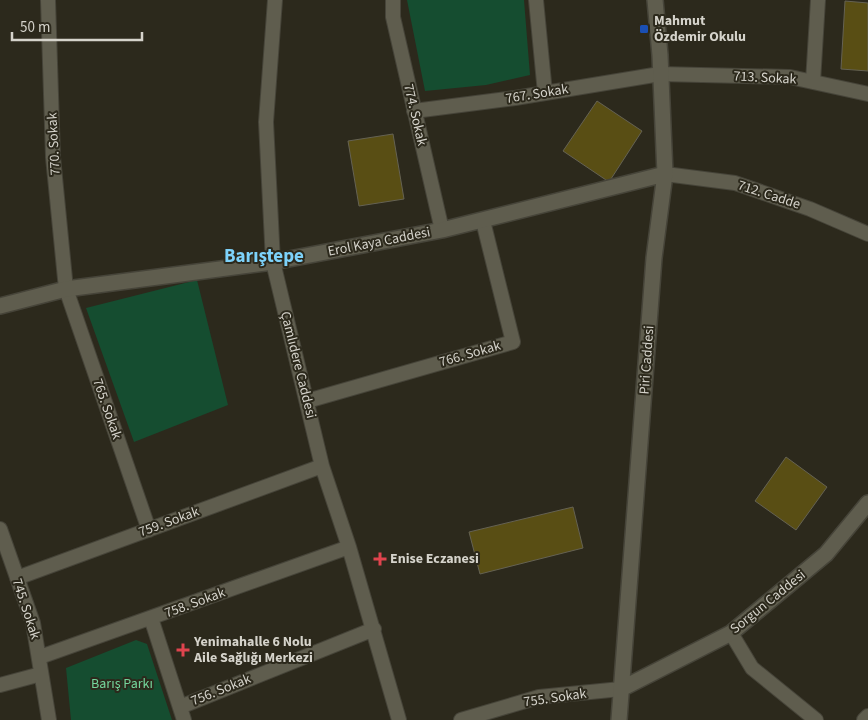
<svg xmlns="http://www.w3.org/2000/svg" width="868" height="720" font-family="'Source Sans 3',sans-serif">
<rect width="100%" height="100%" fill="#2c291c"/>
<!-- green -->
<path fill="#154d30" d="M407 0H524L530 75 486 85 425 91Z
M197 280 228 405 134 442 86 308Z
M136 640 147 644 172 720H71L66 668Z"/>
<!-- building -->
<path fill="#594e14" stroke="#656253" d="M845 1 868 3V71L841 69Z
M597 101 642 131 609 182 563 151Z
M393 134 404 199 359 206 348 141Z
M786 457 827 487 796 530 755 501Z
M573 507 583 548 480 574 469 532Z"/>
<g fill="none" stroke-linecap="round" stroke-linejoin="round">
<defs>
<path id="minor" d="M48 0 53 157 66 289 149 530
M275 0 266 122 273 262 322 466 349 547 399 720
M393 0V17L442 230
M536 0 545 93
M813 82 818 0
M414 111 515 98 660 74 790 77 868 94
M665 174 735 183 810 209 868 234
M307 401 513 342 483 221
M0 529 33 623 49 720
M17 578 322 466
M151 618 184 720
M731 633 752 668 816 720
M40 657 349 547
M0 685 41 674
M180 707 374 629
M461 720 539 697 621 689
M864 720 868 716"/>
<path id="tertiary" d="M0 306 66 289 273 262 442 230 665 174
M621 689 731 633 826 554 868 503
M619 720 654 258 665 174 660 55 655 0"/>
</defs>
<!-- minor casing -->
<use href="#minor" stroke="#464439" stroke-width="16"/>
<!-- tertiary casing -->
<use href="#tertiary" stroke="#464439" stroke-width="18"/>
<!-- minor -->
<use href="#minor" stroke="#5f5d4e" stroke-width="14"/>
<!-- tertiary -->
<use href="#tertiary" stroke="#5f5d4e" stroke-width="15"/>
</g>
<!-- markers -->
<rect fill="#1a4fb4" stroke="#2c291c" stroke-width="2" x="639" y="24" width="10" height="10" rx="2.5"/>
<g fill="#e0444e" stroke="#2c291c" stroke-width="2">
<path d="M377.5 551.5h5v5h5v5h-5v5h-5v-5h-5v-5h5z"/>
<path d="M180.5 642.5h5v5h5v5h-5v5h-5v-5h-5v-5h5z"/>
</g>
<g text-anchor="middle" dominant-baseline="central" stroke-width="4" stroke-linejoin="round" paint-order="stroke">
<!-- poi labels -->
<g font-size="14" font-weight="bold" fill="#d5d3cb" stroke="#2c291c" text-anchor="start">
<text x="654" y="21">Mahmut<tspan x="654" dy="16">Özdemir Okulu</tspan></text>
<text x="390" y="559">Enise Eczanesi</text>
<text x="194" y="642">Yenimahalle 6 Nolu<tspan x="194" dy="16">Aile Sağlığı Merkezi</tspan></text>
</g>
<!-- street labels -->
<g font-size="14" fill="#d5d3cb" stroke="#2c291c">
<text transform="translate(765 78) rotate(3)">713. Sokak</text>
<text transform="translate(537 94) rotate(-9)">767. Sokak</text>
<text transform="translate(415 115) rotate(77)">774. Sokak</text>
<text transform="translate(54 144) rotate(-93)">770. Sokak</text>
<text transform="translate(769 195) rotate(18)">712. Cadde</text>
<text transform="translate(379 242) rotate(-11)">Erol Kaya Caddesi</text>
<text transform="translate(470 354) rotate(-16)">766. Sokak</text>
<text transform="translate(647 360) rotate(-86)">Piri Caddesi</text>
<text transform="translate(298 365) rotate(76)">Çamlıdere Caddesi</text>
<text transform="translate(107 409) rotate(71)">765. Sokak</text>
<text transform="translate(169 522) rotate(-20)">759. Sokak</text>
<text transform="translate(768 602) rotate(-39)">Sorgun Caddesi</text>
<text transform="translate(195 603) rotate(-20)">758. Sokak</text>
<text transform="translate(26 609) rotate(72)">745. Sokak</text>
<text transform="translate(221 690) rotate(-22)">756. Sokak</text>
<text transform="translate(555 698) rotate(-8)">755. Sokak</text>
</g>
<!-- park labels -->
<g font-size="14" fill="#74d69c" stroke="#2c291c">
<text x="122" y="684">Barış Parkı</text>
</g>
<!-- district labels -->
<g font-size="19" font-weight="bold" fill="#7dd2fa" stroke="#2c291c">
<text x="264" y="256">Barıştepe</text>
</g>
</g>
<!-- scale -->
<path d="M12 32v8h130v-8" fill="none" stroke="#d5d3cb" stroke-width="2.5"/>
<text x="20" y="32" font-size="15" fill="#d5d3cb" stroke="#2c291c" stroke-width="4" paint-order="stroke">50 m</text>
</svg>
